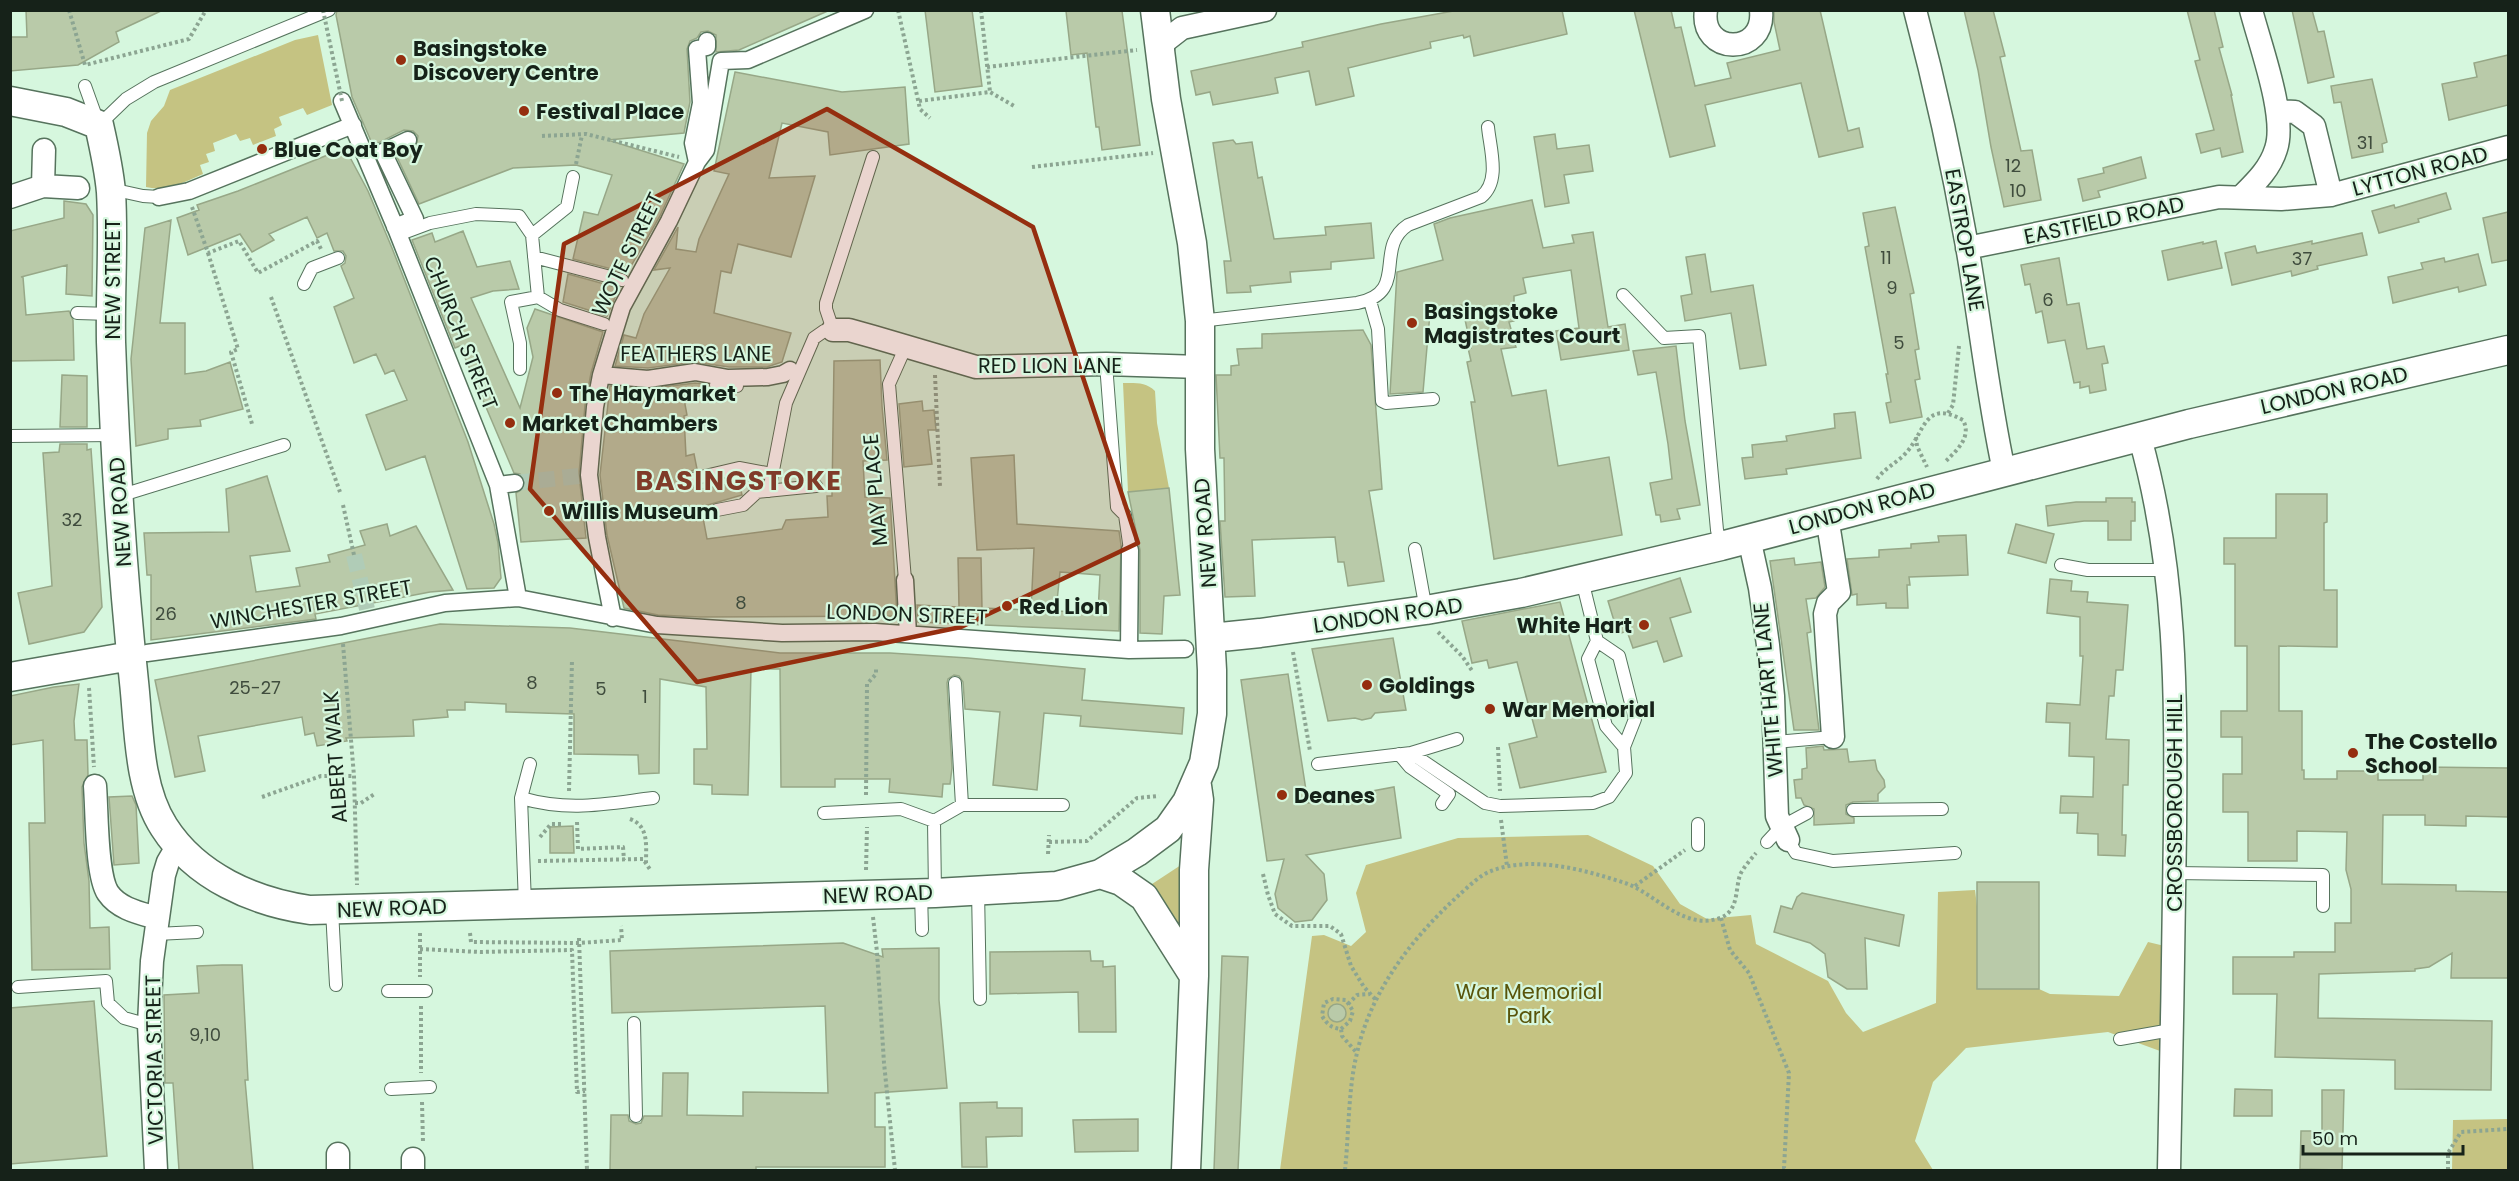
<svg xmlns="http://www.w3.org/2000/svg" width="2519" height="1181" font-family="Poppins,sans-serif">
<rect width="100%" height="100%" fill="#d6f7de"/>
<!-- green -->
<path fill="#c5c382" d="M318 35 332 105 307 115 303 108 279 117 282 125 274 129 276 136 253 145 250 138 240 141 236 134 213 143 215 151 206 154 209 162 200 165 203 174C184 182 167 192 146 187L147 133 151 121 164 106 170 90 295 40Z
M1123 383C1136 383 1146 382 1155 391L1157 423 1169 488 1128 492Z
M1588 835 1653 866 1680 904 1707 919 1751 915 1756 944 1828 981 1846 1013 1863 1032 1936 1003 1938 892 1975 890 1987 987 2039 989 2050 994 2119 996 2148 942 2173 948 2171 1055 2108 1032 1966 1048 1933 1082 1915 1141 1933 1170H1280L1312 936 1324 935 1351 946 1366 932 1356 893 1366 865 1458 838Z
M1184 863 1185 945 1149 886Z
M2508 1119V1170H2452L2453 1120Z"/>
<!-- building -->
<path fill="#b9caa9" stroke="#97a787" stroke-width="1.5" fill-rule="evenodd" d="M26 10H163L116 32 119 42 78 65 10 71V37H27Z
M337 10H830L739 50 716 52V35L708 31 701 32 697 38 690 41 687 49 690 102 684 133 608 140 684 164 660 216 627 273 573 259 584 212 598 215 612 175 576 165 513 168 419 204 397 157 416 146 418 136 413 131 404 130 378 143 374 148 352 97 336 15Z
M925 10H972L982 86 935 92Z
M1459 10H1562L1567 34 1474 56 1470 36 1464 38 1463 35 1430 42 1431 48 1348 68 1354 96 1316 105 1309 71 1275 78 1278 93 1257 97 1213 105 1210 92 1196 95 1191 71 1303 47 1302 42 1381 24Z
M1634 10H1671L1675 28 1681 27 1695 86 1731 78 1727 63 1780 50 1774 22V10H1820L1848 131 1859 128 1863 147 1819 157 1801 83 1705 105 1715 146 1670 157Z
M1964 10H1993L2005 56 2000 57 2021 151 2032 150 2041 200 2004 207 1991 147 1978 70Z
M2187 10H2214L2223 47 2219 48 2232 95H2231L2243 152 2222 157 2220 148 2201 153 2196 134 2214 130 2195 61 2200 60Z
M2292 10H2312L2318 32 2324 31 2334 77 2308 83Z
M1066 11H1122L1140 145 1102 150 1099 127H1096L1087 53 1071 55Z
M2508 55V105L2449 120 2442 84 2477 77 2474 63Z
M735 72 842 92 905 87 909 144 830 155 828 132 782 123 769 178 815 176 791 257 738 244 731 273 721 271 714 313 791 333 782 362 767 367H729L694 362 648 368 615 366 624 335 636 338 644 314 670 268 654 270 678 227 676 249 696 252 699 239 729 174 714 171Z
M2372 79 2387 142 2382 144 2383 152 2352 158 2341 102 2334 103 2331 86Z
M1555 134 1557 149 1589 145 1593 171 1564 175 1569 203 1545 207 1534 137Z
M1233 140 1236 144 1252 142 1258 178 1262 177 1274 239 1326 235 1325 227 1371 223 1374 258 1331 262V269L1290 272 1291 282 1250 286 1251 292 1227 293 1224 261H1231L1213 143Z
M345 148 368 191 392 248 468 442 494 524 498 543 501 578 494 588 467 589 425 456 386 470 366 415 407 400 394 370 385 374 376 354 354 363 334 307 354 298 341 266 345 263 346 256 343 251H334L327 233 317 238 307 217 269 234 274 240 252 252 240 234 188 255 177 218 199 210 197 205 238 191Z
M2141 157 2146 178 2098 191 2100 197 2083 201 2078 179 2104 173 2103 168Z
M2446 193 2451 209 2418 219 2419 222 2379 233 2372 211 2394 205 2395 208Z
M1532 200 1543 248 1574 243 1572 235 1593 232 1608 327 1625 324 1629 350 1561 360 1556 331 1579 328 1571 270 1523 278 1526 293 1514 296V321L1509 322 1516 347 1501 349 1512 396 1546 390 1558 466 1609 457 1622 535 1494 559 1471 402H1475L1467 362 1471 361 1468 348H1471L1462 305 1430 313 1423 392 1390 394 1397 272 1443 260 1434 224 1450 218Z
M64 201 86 204 93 215 92 296 66 294 67 265 21 277H23L26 315 69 311 73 320 74 360 10 361V231L64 218Z
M1895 207 1914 293 1910 294 1919 349 1915 350 1920 379 1915 380 1922 417 1890 423 1886 403 1891 402 1886 374H1888L1865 247 1869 246 1863 213Z
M2508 212V260L2492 263 2483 218Z
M171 220 160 323H185V374L206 371 230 362 243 409 200 420 201 426 168 429V439L136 446 131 359 145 228Z
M463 231 477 267 510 261 519 289 493 291 471 298 520 408 533 357 527 328 535 309 603 332 591 373 585 405 579 474 586 538 521 542 516 493 524 488 525 481 520 474 514 473 460 346 455 348 412 240 432 233 435 242Z
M2362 233 2367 255 2317 266 2318 269 2292 276 2291 271 2232 285 2225 253 2255 246 2257 253 2312 241V244Z
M2216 241 2222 268 2168 280 2162 251 2203 242V244Z
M1705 254 1711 292 1753 285 1766 365 1740 369 1731 313 1685 321 1681 296 1692 294 1686 257Z
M2478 254 2486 285 2459 292 2458 287 2393 303 2388 277 2423 269 2421 263 2444 258 2445 262Z
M2059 258 2067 305 2079 303 2087 349 2104 346 2108 363 2102 364 2106 390 2090 393 2089 386 2080 388V382L2074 383 2065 340 2048 343 2042 311 2036 313 2030 284 2025 285 2021 265Z
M568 274 619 288 607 316 563 302Z
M1363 330 1371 345 1382 489 1369 491 1384 581 1348 586 1344 562H1338L1335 537 1252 540 1255 596 1225 597 1220 521H1225L1224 458H1220L1216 375H1231V366L1239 365 1237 349 1262 348V334Z
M1676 346 1685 421 1700 505 1677 509 1680 519 1661 522 1660 515H1656L1650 483 1672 479 1668 444 1656 372 1638 375 1633 351Z
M880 360 882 406 887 460 863 461 865 497 890 498 897 616 700 617 658 615 624 608 607 535 600 475 610 386 647 389 695 383 704 384 705 394 684 399 687 415 684 416 686 456 694 454 697 469 683 474 680 482 685 488 700 486 701 489 739 482 742 495 701 507 707 539 782 529 786 520 828 517 827 496H832L834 361Z
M62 375 87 376V427H60Z
M922 401 923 411 934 410 936 430H928L932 464 904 467 899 404Z
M1855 412 1861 458 1786 469 1787 474 1745 479 1742 458 1753 457 1752 445 1787 441 1786 436 1835 428 1834 414Z
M60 444H87V450L91 449 102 607 84 632 29 644 18 593 52 586 43 453 59 452Z
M1014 455 1017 524 1119 531 1121 545 1119 631 918 622 917 605 959 607 958 558H981L982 608 1031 610 1034 548 977 550 971 458ZM1060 572 1100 575 1098 613 1056 611Z
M267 476 290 551 250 556 256 592 300 586 296 568 330 562 328 555 365 545 360 531 387 524 390 536 416 526 453 590 430 592 315 614 316 619 151 640V575H147L144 533 229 532 226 489Z
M1169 488 1180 595 1164 596 1162 634 1140 633V550L1128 492Z
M2276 494H2327V522L2324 523V590H2337V647L2279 646V711H2302V770H2304V779H2337V771H2378V780H2423V767L2508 768V817L2466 816V826L2425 825V815H2383L2382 884 2456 885V891L2508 892V978H2451L2452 953 2429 967 2415 969V971L2319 974 2318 1018 2492 1021 2491 1090 2395 1089V1060L2275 1057 2277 994H2233V957H2294V952H2335V923H2351V889L2346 870 2347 832 2297 831V861H2248V812H2223V774H2242V737H2221V711H2247V646H2235V564H2224V538H2276Z
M2106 498H2132V502H2135V521H2131V540H2108V521H2084L2048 526 2046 506 2076 502H2106Z
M2016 524 2054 534 2046 563 2008 553Z
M1966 535 1968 575 1909 577 1910 585H1907L1908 608H1886V603L1857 605V594L1852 595 1847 559 1879 557V550L1911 548V544L1939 542 1938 536Z
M1794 558 1795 565 1821 562 1825 587 1816 598 1806 599 1811 632 1807 633 1819 730H1794L1770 561Z
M1680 578 1691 612 1670 618 1682 656 1664 662 1657 641 1633 648 1627 631 1618 634 1608 601Z
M2050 579 2072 581 2071 591 2088 592 2087 602 2128 605 2123 670H2116L2114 696H2109L2106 739 2129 740 2128 785H2123L2122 835H2126L2125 856 2098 855V834L2077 833 2078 813H2060L2061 796 2093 797 2094 757 2069 756 2070 723 2046 722 2047 703 2080 705 2083 656H2080V617L2047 613Z
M1560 602 1606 772 1520 788 1509 744 1537 737 1517 662 1489 668 1487 660 1472 663 1462 621Z
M440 624 570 628 780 653H890L968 658 1085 669 1082 700 1184 708 1182 734 1080 726 1081 716 1044 713 1037 790 993 785 1000 712 965 709 963 682 959 676 954 675 948 679 947 683 952 768 950 784H943L942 797 889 792 890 779H835V787H781L780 669H751L748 795 712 794V785L694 784V749H707L706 687 660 679 659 773 639 774 638 755 574 754V714L506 712V704L465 702V710H447L448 717 413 720 414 736 346 738 347 741 317 746 314 733 305 735 302 717 198 736 205 771 175 777 155 680Z
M1393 638 1406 710 1375 713 1371 718 1362 720 1355 718 1328 721 1312 649Z
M1288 674 1308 803 1394 787 1401 838 1306 855 1324 874 1327 900 1312 920 1295 922 1278 908 1275 894 1284 859 1267 861 1241 680Z
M79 684 74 721 75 740H87L88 775 82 787 84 843 89 881 90 928 109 927 110 969 32 970 29 823H45L43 740 10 745V696L54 687Z
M1823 746 1824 750 1847 749 1849 762 1875 760 1877 770 1884 780 1885 787 1878 794V801L1853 802 1846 805V814L1854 818V823L1814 825V809L1804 805 1801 798H1796L1794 780 1802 779V769L1807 768 1806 748Z
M132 796 136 805 139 863 114 865 109 797Z
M573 826 574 853H550V827Z
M1977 882H2039V989H1977Z
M1802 893 1904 915 1899 946 1865 938 1867 989H1847L1828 977 1825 954 1810 943 1774 932 1781 906 1792 909 1797 897Z
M843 943 883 957 882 949 939 948V1000L947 1088 875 1093V1127H885V1167H756V1170H610L611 1115H628L629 1121 636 1124 641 1123 644 1116H662L663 1073H688L687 1115 743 1116V1092L828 1093 825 1006 612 1013 610 951Z
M1090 951 1091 961H1103V967L1115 966 1116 1032H1079L1078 992 990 994V952Z
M1222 956 1248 957 1238 1170H1214Z
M222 965H242L248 1080H245L253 1170H179L173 1083H165L164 995 199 993 197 966Z
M94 1001 107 1156 10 1164V1008Z
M1328 1013a9 9 0 1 1 18 0a9 9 0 1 1-18 0Z
M2235 1089 2272 1090V1116H2234Z
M2322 1090H2344L2342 1170 2300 1169 2301 1131H2322Z
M997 1102V1108H1022V1136L986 1137 987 1167H962L960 1103Z
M1138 1119V1151L1075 1152 1073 1120Z"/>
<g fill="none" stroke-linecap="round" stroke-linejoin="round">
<!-- pedestrian-tunnel -->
<path stroke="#b0ccb7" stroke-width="16" stroke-dasharray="16 8" stroke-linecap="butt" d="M515 483 579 476
M354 555 367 609"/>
<defs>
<path id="service" d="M85 86 99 125 126 99 154 82 329 10
M111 189 143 196 159 197
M398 235 430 223 476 214 519 216 532 235 538 297 511 302 520 343V369
M532 235 567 207 573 177
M534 257 622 280
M304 284 312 268 338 258
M1623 295 1664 338 1699 336 1717 530 1721 546
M538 297 560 310 604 324
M1370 301 1378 329 1382 401 1386 403 1433 399
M77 313 111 314
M1200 321 1357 303C1410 293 1373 248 1408 225L1481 197C1501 181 1490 149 1488 127
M1106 364 1117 507 1125 515 1130 550
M716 385 737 386
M10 436 114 435
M688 480 739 468 772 474
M769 491 786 403 814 338 824 331 833 330 826 309V303L873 157
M119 496 284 445
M717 510 743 505 757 492 816 486
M1415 549 1426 610
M2061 565 2088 570H2168
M905 580 889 384 906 346
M1582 580 1597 641 1588 659 1606 726 1624 747
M955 683 962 805
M1775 742 1833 737
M1411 753 1457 739
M1399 754 1410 767 1449 794 1442 804
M1318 764 1411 753 1485 803 1500 806 1593 803 1609 797 1626 773 1624 747 1635 719 1619 656 1597 641
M521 798C570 812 604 804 653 798
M1853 810 1942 809
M824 813 901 809 934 821 962 805H1063
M934 821 935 893
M1698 824V845
M1788 840 1796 853 1833 861 1955 853
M1767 842 1781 827 1807 813
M2174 873 2323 875V906
M978 890 980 999
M921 893 922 930
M525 904 521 798 530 764
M332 910 336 985
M156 934 197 932
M18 987 106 981 108 1003 124 1018 149 1025
M388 991H426
M634 1023 636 1116
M2120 1039 2171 1030
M391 1089 430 1087"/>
<path id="pedestrian" d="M342 101 397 231 498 485 518 598
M697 162 693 143 701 103 697 49 707 47V41
M159 197 189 191 353 125
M395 227 415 219 383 152 408 140
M601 375 648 379 695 372 728 378 768 377 783 374 790 370
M498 485 515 483
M905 580 908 634
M613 618 597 537 589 475 595 407 601 375 622 307 669 221 697 162 706 150 721 61 748 60 865 10
M1129 650 1130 550
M147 653 341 626 445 603 518 598 657 625 782 633 875 632 1129 650 1185 649"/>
<path id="minor" d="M1706 10C1699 55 1766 57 1761 10
M1915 10C1936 89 1953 167 1967 246 1980 321 1988 397 2004 471
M1162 53 1164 42 1182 28 1265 10
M2277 111 2295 112 2314 126 2331 195
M43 186 44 150
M10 197 43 186 78 188
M2241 197C2255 183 2270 169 2276 149 2287 117 2260 45 2251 10
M1967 248 2219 197 2281 199 2331 195 2508 147
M833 330H849L874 337 976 367 1106 364 1200 367
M2140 438C2177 570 2176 694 2175 830 2174 943 2171 1057 2169 1170
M1827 517 1839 592 1828 603 1825 614 1833 737
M1749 538 1760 588 1768 645 1773 696 1777 816 1788 840
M95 786C97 810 96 875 108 893 119 909 140 913 157 918
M338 1154V1170
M413 1159V1170
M156 1170 149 1025 152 961 164 875 168 862 178 845"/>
<path id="tertiary" d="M10 101 66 112 99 125C104 147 109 169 111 192 114 241 110 292 111 342 115 455 122 569 134 682 139 728 138 787 164 827 196 877 254 902 310 910L935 893 1057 886 1100 874 1137 852 1168 829 1187 802 1204 763 1212 714V670L1200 449V321L1192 243 1166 99 1155 10
M1211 638 1260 633 1426 610 1521 593 1721 546 2189 424 2508 350
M10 677 131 656
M1100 874 1121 881 1144 897 1194 976
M1186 1170 1194 976V870L1199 800 1197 786"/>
</defs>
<!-- service casing -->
<use href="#service" stroke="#56735d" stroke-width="14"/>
<!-- pedestrian casing -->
<use href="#pedestrian" stroke="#56735d" stroke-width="19"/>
<!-- minor casing -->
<use href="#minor" stroke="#56735d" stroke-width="25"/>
<!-- tertiary casing -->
<use href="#tertiary" stroke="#56735d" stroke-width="31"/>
<!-- path -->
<path stroke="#8ca592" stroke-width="4" stroke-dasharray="3 3" stroke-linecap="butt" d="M69 10 85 65 189 39 206 10
M898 10 920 109 930 118
M981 10 990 92
M987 67 1137 50
M919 101 990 92 1014 106
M542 136 586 134 679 157
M576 164 582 135
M1032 167 1153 153
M192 207 208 253 239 241 258 273 317 241 321 249
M208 253 238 349 231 352 252 424
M271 297 340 492
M935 375 940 487
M1948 413 1953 405 1959 346
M1916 437 1917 446 1927 467
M1877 479C1884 469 1896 463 1905 454 1926 432 1923 399 1963 420 1972 437 1957 450 1946 461
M343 505 354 555
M1438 632 1462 656 1473 672
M343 644 354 776 357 885
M1293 652 1310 751
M89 688 94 767
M1498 747 1500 791
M569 791 572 660
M866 795 867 684 876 674V668
M262 797 321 776H354
M355 803H361L376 793
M630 819C649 826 646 845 646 863
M1501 820 1507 866
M577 822 578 849 623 847 624 860
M540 837 551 824H563
M1049 842 1087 841 1137 798 1159 796
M1048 854 1049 835
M538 861 643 859 651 871
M866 870 867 827
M1263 874 1268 895 1275 914 1292 926H1330L1341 934 1351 966 1364 987 1376 1000
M1635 886 1685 850
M873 917 877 952 884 1063 895 1170
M1721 918 1730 950 1749 973 1789 1073 1784 1168 1786 1170
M420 933V977
M470 933 471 942 579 943 622 940 621 926
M579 938 587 1170
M420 949 480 952 572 950 577 1092 585 1091
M1348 1004 1357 995 1370 994
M421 1006V1073
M1341 1029 1350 1021 1353 1011 1346 1000 1333 999 1324 1003 1322 1016C1327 1024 1331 1028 1341 1029L1342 1036 1357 1053
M422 1102 423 1142
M1345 1170C1349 1133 1348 1089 1357 1053 1371 990 1413 937 1459 895 1468 887 1480 875 1491 871 1533 855 1585 870 1625 883 1655 893 1683 931 1720 918 1739 911 1735 890 1740 875 1743 868 1751 859 1756 853
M2448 1170V1153L2461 1132 2508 1129"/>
<!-- service -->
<use href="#service" stroke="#fff" stroke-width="12"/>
<!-- pedestrian -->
<use href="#pedestrian" stroke="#fff" stroke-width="16"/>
<!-- minor -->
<use href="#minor" stroke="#fff" stroke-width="22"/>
<!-- tertiary -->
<use href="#tertiary" stroke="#fff" stroke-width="28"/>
<!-- path-bridge -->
<path stroke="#8ca592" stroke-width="4" stroke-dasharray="3 3" stroke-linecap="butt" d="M323 10 342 101"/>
</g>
<!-- marked area -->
<path fill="#952e0f" fill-opacity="0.2" stroke="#952e0f" stroke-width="4.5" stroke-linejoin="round" d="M827 109 1033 227 1138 543 961 627 697 682 530 489 564 244Z"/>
<!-- markers -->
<g fill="#952e0f" stroke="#d6f7de" stroke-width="2">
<circle cx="401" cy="60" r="6"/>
<circle cx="524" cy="111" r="6"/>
<circle cx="262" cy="149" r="6"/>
<circle cx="1412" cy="323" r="6"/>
<circle cx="557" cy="393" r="6"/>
<circle cx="510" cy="423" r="6"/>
<circle cx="549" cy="511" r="6"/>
<circle cx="1007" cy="606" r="6"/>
<circle cx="1644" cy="625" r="6"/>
<circle cx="1367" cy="685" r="6"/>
<circle cx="1490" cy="709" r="6"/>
<circle cx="2353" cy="753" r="6"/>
<circle cx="1282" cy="795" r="6"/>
</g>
<g text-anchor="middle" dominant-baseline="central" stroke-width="4.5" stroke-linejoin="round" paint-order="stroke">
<!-- number labels -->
<g font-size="18" fill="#3f4c3d">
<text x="2365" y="142">31</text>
<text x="2013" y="165">12</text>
<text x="2018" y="190">10</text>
<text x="1886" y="257">11</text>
<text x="2302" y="258">37</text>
<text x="1892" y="287">9</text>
<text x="2048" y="299">6</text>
<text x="1899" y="342">5</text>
<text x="72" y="519">32</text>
<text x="741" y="602">8</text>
<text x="166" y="613">26</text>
<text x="532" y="682">8</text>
<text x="255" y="687">25-27</text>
<text x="601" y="688">5</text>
<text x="645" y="696">1</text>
<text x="205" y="1034">9,10</text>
</g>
<!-- poi labels -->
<g font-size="21" font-weight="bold" fill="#162219" stroke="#d6f7de" text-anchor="start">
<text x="413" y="48">Basingstoke<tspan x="413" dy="24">Discovery Centre</tspan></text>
<text x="536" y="111">Festival Place</text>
<text x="274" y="149">Blue Coat Boy</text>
<text x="1424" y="311">Basingstoke<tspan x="1424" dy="24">Magistrates Court</tspan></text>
<text x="569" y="393">The Haymarket</text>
<text x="522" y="423">Market Chambers</text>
<text x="561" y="511">Willis Museum</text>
<text x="1019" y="606">Red Lion</text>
<text x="1632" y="625" text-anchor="end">White Hart</text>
<text x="1379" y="685">Goldings</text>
<text x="1502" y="709">War Memorial</text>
<text x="2365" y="741">The Costello<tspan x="2365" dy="24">School</tspan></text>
<text x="1294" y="795">Deanes</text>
</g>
<!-- street labels -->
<g font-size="21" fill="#162219" stroke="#d6f7de">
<text transform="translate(2420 171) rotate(-15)">LYTTON ROAD</text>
<text transform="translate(2104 220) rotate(-12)">EASTFIELD ROAD</text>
<text transform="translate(1965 240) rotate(80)">EASTROP LANE</text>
<text transform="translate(627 254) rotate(-64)">WOTE STREET</text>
<text transform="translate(112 279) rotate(-90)">NEW STREET</text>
<text transform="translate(461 333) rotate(68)">CHURCH STREET</text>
<text x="696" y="353">FEATHERS LANE</text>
<text x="1050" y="365">RED LION LANE</text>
<text transform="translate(2334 390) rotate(-13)">LONDON ROAD</text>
<text transform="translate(875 490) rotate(-95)">MAY PLACE</text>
<text transform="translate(1862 508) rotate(-15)">LONDON ROAD</text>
<text transform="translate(120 512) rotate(-94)">NEW ROAD</text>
<text transform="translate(1205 533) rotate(-94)">NEW ROAD</text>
<text transform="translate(311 604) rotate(-10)">WINCHESTER STREET</text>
<text transform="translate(907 614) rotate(2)">LONDON STREET</text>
<text transform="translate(1388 615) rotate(-8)">LONDON ROAD</text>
<text transform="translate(1768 690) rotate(-95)">WHITE HART LANE</text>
<text transform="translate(335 757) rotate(-94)">ALBERT WALK</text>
<text transform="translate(2174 803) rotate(-90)">CROSSBOROUGH HILL</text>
<text transform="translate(878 894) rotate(-2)">NEW ROAD</text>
<text transform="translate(392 908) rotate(-2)">NEW ROAD</text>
<text transform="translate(154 1060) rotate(-91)">VICTORIA STREET</text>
</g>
<!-- park labels -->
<g font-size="21" fill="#58540a" stroke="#d6f7de">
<text x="1529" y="991">War Memorial<tspan x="1529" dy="24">Park</tspan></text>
</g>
<!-- district labels -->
<g font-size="27" font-weight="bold" letter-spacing="1.5" fill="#803b29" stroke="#d6f7de">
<text x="739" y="480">BASINGSTOKE</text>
</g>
</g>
<!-- border -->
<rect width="2519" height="1181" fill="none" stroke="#162219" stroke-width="24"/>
<!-- scale -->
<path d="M2303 1145v9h160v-9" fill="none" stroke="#162219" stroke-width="3"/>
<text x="2312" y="1145" font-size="18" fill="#162219" stroke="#d6f7de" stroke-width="4.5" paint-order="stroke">50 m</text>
</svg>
